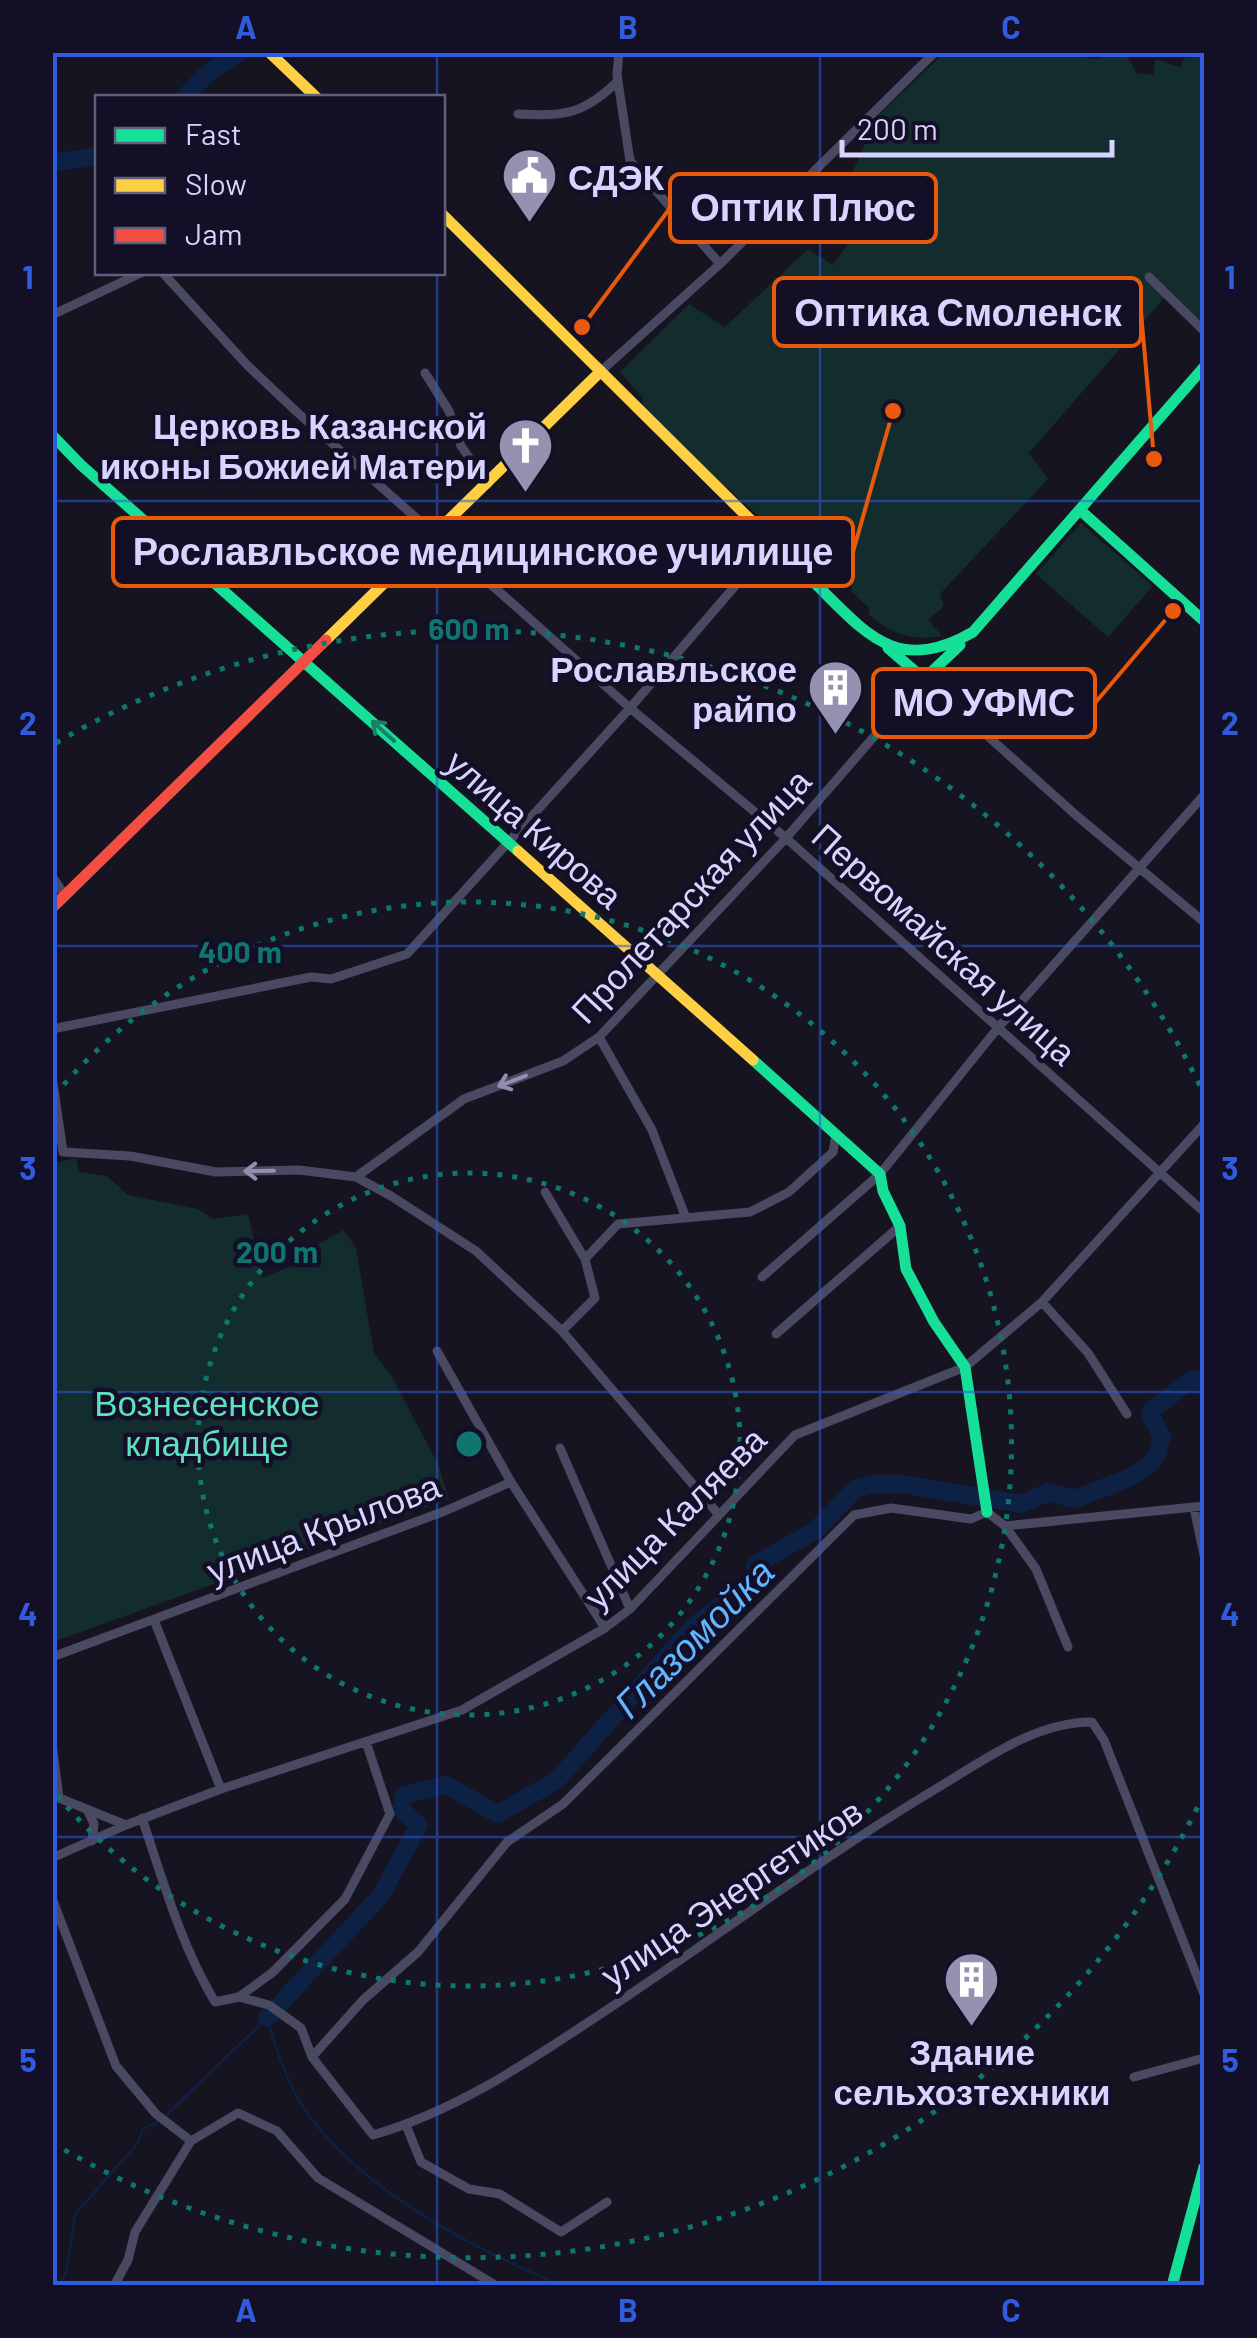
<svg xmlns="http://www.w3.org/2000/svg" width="1257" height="2338" font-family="Barlow,sans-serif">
<rect width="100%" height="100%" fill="#161421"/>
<!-- green -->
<path fill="#132c2d" d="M1076 52 1091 59 1102 58 1104 53H1126L1136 73 1154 75 1155 59 1180 67 1187 53H1204V328L1165 297 1029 453 1048 479 940 594 944 606 928 620 942 636C912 641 892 635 869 615V608L852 592 851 584 835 571 816 569 643 411V398L620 372 689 304 725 327 808 249 833 265 853 236C852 220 846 202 848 187 853 164 867 149 867 126L944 53Z
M1081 523 1153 586 1108 637 1036 574Z
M76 1158 79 1172 107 1176 128 1195 198 1209 213 1219 248 1214 262 1278 292 1266 297 1267 302 1253 344 1230 356 1248 374 1353 392 1377 438 1464 449 1499 53 1642 52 1164Z"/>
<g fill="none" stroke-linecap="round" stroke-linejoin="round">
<!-- stream -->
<path stroke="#0d2144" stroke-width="2.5" d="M164 2117 267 2018C274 2039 280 2063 290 2083 334 2178 471 2248 563 2286
M60 2286 66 2272 75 2214 138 2143 143 2129 158 2122"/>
<!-- river -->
<path stroke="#0d2144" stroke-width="18" d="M184 98 208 73 240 52
M52 163 98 156
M267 2018 381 1895 419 1825 401 1810 404 1795 446 1785 498 1814 557 1780 693 1627 753 1580 756 1564 816 1530 855 1489 872 1484H902L1021 1504 1049 1492 1074 1499 1122 1481 1141 1471 1156 1458 1162 1436 1151 1417V1411L1192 1379 1204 1383"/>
<!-- street -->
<path stroke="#4a4962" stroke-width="9" d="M619 52 617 75 630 161 720 264
M518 114C564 117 584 114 618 81
M162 272 248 366 298 413 630 708 786 838 1204 1212
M1149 277 1204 331
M52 315 143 272
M600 372 720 264 935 52
M425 373 449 411 461 446 488 484
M52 876 65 896
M52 1029 311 977 331 979 407 954 630 708 772 543
M599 1037 652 1130 686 1218
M52 1076 63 1152
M63 1152 130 1156 216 1172 299 1170 356 1177 391 1196 476 1251 562 1331 719 1515
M356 1177 464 1099 563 1061 599 1037 786 838 924 679 1077 816 1204 922
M545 1192 585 1259
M762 1277 880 1174 997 1029 1204 795
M1042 1302 1088 1353 1127 1414
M562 1331 595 1298 585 1259 618 1224 750 1212 789 1192 833 1152 836 1134
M776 1334 900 1226
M437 1351 511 1482 605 1628
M560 1448 630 1609
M1194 1508 1204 1555
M1005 1526 1036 1569 1068 1647
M154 1620 221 1789
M52 1657 445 1511 511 1482
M52 1743 59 1798 126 1825
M87 1809 94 1824 92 1841
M142 1818C163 1881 181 1945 215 2002L239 1997 273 1972 345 1899 390 1814 366 1742
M52 1858 126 1825 221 1789 462 1710 605 1628 630 1609 795 1435 965 1367 1042 1302 1204 1124
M52 1898 116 2066 156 2114 191 2141
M239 1997 269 2005 301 2028 312 2057 373 2135C452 2112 519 2068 587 2023 704 1947 815 1861 934 1790 983 1761 1034 1722 1092 1722L1104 1740 1204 1994
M312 2057 363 2000 418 1952 507 1842 563 1804 854 1515 891 1508 971 1519 987 1512 1005 1526 1204 1506
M1134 2077 1204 2058
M406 2125 421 2162 469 2189 500 2194 561 2232 607 2202
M114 2286 128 2260 135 2232 191 2141 238 2113 277 2131 318 2178 497 2286"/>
<!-- fast -->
<path stroke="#16e098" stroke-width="11" d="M52 435 81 465 518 851
M1080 510 1204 621
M802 571C860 624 890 680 973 632L1204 367
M888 648 924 679 960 645
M753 1060 880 1174 883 1191 900 1226 906 1269 934 1322 965 1367 987 1512
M1172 2286 1204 2167"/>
<!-- slow -->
<path stroke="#ffcf43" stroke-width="11" d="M269 52 317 98
M442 214 802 571
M326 640 600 372
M518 851 753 1060"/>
<!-- jam -->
<path stroke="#f24e42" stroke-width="11" d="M52 908 326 640"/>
</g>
<!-- one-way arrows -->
<defs><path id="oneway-shaft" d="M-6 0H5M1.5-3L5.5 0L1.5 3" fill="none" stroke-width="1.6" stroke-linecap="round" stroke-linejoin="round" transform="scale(2.5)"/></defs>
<use stroke="#158265" href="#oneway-shaft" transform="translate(383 731) rotate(-138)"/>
<g stroke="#928eb0">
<use href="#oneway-shaft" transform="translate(512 1081) rotate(159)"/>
<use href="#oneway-shaft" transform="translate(259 1171) rotate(179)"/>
</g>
<!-- grid -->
<path fill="none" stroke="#305bdc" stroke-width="2.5" stroke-opacity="0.55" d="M437 52V98M820 52V2286M437 272V2286M52 501H1204M52 946H1204M52 1392H1204M52 1837H1204"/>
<!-- distance rings -->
<g fill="none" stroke="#0f766e" stroke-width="5" stroke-dasharray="5 10">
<circle cx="469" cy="1444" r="271"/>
<path d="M54 1096A542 542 0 1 1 54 1792"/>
<path d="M1204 1794A814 814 0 0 1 56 2145M56 743A814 814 0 0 1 1204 1094"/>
</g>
<!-- icons -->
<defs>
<symbol id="civic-pin" viewBox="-11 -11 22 30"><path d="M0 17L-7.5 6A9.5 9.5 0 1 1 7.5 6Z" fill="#9591b1" stroke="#130f26"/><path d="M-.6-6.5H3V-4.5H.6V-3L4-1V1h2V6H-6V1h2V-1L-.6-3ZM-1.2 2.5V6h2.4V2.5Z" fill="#fff"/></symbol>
<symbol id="church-pin" viewBox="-11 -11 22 30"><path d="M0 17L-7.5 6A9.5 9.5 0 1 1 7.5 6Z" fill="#9591b1" stroke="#130f26"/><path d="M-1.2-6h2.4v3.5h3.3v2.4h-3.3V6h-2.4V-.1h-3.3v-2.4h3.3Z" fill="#fff"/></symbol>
<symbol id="building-pin" viewBox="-11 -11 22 30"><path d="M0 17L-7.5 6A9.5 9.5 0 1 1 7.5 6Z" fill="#9591b1" stroke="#130f26"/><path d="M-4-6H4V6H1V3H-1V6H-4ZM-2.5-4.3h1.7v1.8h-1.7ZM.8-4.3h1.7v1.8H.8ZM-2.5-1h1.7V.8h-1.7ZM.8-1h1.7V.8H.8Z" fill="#fff"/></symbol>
</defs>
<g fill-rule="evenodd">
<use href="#civic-pin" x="498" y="144" width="63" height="86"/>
<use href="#church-pin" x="494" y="414" width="63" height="86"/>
<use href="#building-pin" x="804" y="656" width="63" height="86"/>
<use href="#building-pin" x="940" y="1948" width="63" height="86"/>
</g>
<g text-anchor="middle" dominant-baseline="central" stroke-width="9" stroke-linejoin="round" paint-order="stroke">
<!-- poi labels -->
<g font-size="35" font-weight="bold" fill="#d9d4ff" stroke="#130f26" text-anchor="end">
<text x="568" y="176" text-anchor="start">СДЭК</text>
<text x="487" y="425">Церковь Казанской<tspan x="487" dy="40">иконы Божией Матери</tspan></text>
<text x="797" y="668">Рославльское<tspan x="797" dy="40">райпо</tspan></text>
<text x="972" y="2051" text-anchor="middle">Здание<tspan x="972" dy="40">сельхозтехники</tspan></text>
</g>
<!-- street labels -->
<g font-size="35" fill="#d9d4ff" stroke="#130f26">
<text transform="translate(535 828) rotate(41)">улица Кирова</text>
<text transform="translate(690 895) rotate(-47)">Пролетарская улица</text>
<text transform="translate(945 943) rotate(42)">Первомайская улица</text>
<text transform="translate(674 1517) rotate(-45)">улица Каляева</text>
<text transform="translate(323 1527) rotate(-21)">улица Крылова</text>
<text transform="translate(731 1892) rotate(-34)">улица Энергетиков</text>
</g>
<!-- park labels -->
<g font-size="35" fill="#5fe0c0" stroke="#130f26">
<text x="207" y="1402">Вознесенское<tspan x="207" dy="40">кладбище</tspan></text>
</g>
<!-- water labels -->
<g font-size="38" font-style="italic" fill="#62b6ff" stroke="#130f26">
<text transform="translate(693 1637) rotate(-45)">Глазомойка</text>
</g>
</g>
<circle cx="469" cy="1444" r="15" fill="#0f766e" stroke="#130f26" stroke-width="5"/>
<g font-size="30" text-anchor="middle" font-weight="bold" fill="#0f766e" stroke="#130f26" stroke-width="9" stroke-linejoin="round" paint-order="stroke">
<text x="469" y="640">600 m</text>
<text x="240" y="963">400 m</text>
<text x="277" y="1263">200 m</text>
</g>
<!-- callouts -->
<path fill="none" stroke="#e8590c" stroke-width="4" d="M582 327L670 208M1154 459L1141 312M893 411L853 552M1173 611L1095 703"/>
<g fill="#e8590c" stroke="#130f26" stroke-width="4">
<circle cx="582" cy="327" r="10"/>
<circle cx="1154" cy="459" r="10"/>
<circle cx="893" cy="411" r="10"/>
<circle cx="1173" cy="611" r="10"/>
</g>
<g fill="#130f26" stroke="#e8590c" stroke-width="4">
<rect x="670" y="174" width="266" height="68" rx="10"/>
<rect x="774" y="278" width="367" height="68" rx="10"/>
<rect x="113" y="518" width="740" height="68" rx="10"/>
<rect x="873" y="669" width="222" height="68" rx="10"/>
</g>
<g font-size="38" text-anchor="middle" font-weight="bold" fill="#d9d4ff">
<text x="803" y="221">Оптик Плюс</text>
<text x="958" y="326">Оптика Смоленск</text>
<text x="483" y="565">Рославльское медицинское училище</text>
<text x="984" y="716">МО УФМС</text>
</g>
<!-- border -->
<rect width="1257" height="2338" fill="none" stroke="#130f26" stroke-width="110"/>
<!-- legend -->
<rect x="95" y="95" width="350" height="180" fill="#130f26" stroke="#625e7d" stroke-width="2.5"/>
<rect x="115" y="128" width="50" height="15" fill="#16e098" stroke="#625e7d" stroke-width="2.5"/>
<text x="185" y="145" font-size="30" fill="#d9d4ff">Fast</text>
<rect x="115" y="178" width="50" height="15" fill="#ffcf43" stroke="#625e7d" stroke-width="2.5"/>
<text x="185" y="195" font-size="30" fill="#d9d4ff">Slow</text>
<rect x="115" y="228" width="50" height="15" fill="#f24e42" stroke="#625e7d" stroke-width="2.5"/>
<text x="185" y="245" font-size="30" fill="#d9d4ff">Jam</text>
<!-- scale -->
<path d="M842 140v15h270v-15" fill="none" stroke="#d9d4ff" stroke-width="5"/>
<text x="857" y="140" font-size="30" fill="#d9d4ff" stroke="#130f26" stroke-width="8" paint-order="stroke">200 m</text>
<rect x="55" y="55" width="1147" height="2228" fill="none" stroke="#305bdc" stroke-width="4"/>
<g font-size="32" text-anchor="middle" font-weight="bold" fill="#305bdc">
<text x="246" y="39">A</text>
<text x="628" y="39">B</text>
<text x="1011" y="39">C</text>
<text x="28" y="289">1</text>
<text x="1230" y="289">1</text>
<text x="28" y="735">2</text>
<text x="1230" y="735">2</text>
<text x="28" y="1180">3</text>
<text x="1230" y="1180">3</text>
<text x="28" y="1626">4</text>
<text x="1230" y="1626">4</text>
<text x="28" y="2072">5</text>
<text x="1230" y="2072">5</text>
<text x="246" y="2322">A</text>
<text x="628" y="2322">B</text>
<text x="1011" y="2322">C</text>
</g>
</svg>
